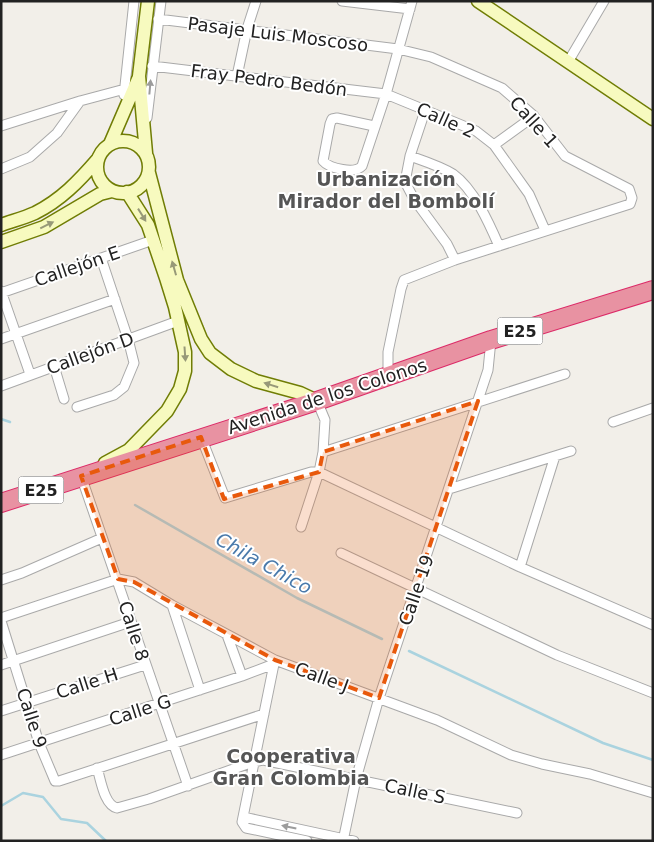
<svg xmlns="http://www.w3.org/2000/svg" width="654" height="842" font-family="'DejaVu Sans',sans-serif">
<rect width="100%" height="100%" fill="#f2efe9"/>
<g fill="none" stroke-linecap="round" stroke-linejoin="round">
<!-- stream -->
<path stroke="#aad3df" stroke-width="2.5" d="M1 419 10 422
M135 505 297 598 382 639
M409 651 603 743 653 760
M1 806 23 793 43 797 61 819 87 823 106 841"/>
<defs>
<path id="street" d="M342 1 410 9
M158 19 398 49 431 57 502 88 534 116 565 156 629 189 632 198 630 204 455 260 404 280 401 289 388 352V376
M568 62 604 1
M152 66 386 94 476 131 494 145 529 194 545 230
M237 76 247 29 256 1
M124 95 134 1
M425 111 410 156 405 182 414 199 447 244 455 260
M147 118 161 1
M1 126 80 101 125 89
M374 126 337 118 332 119 330 124 323 161C330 169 355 174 362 166L386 94 412 1
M494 145 534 116
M410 156C424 161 440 166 453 174 474 189 489 223 499 246
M1 169 30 157 57 133 80 101
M1 291 30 374
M1 293 153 240
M1 339 115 299
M54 366 64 399
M1 386 178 321
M77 407 114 395 124 387 134 363 128 339 101 258
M613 422 653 408
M201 437 225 498 311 472H319L520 567 653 625
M323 452 565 374
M81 476 188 786
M449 489 571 451
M301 527 319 472 323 452 325 420 317 401
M341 553 557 655 653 693
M520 567 555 456
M1 580 22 573 102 538
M172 605 200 690
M1 618 118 579 134 582 172 605 275 660 437 720 511 755 542 764 590 774 653 793
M1 621 39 743 55 781H59L264 714
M227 635 242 676
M1 665 130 622
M1 711 145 665
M1 755 242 676 274 664 275 660
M97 768C101 780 104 805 117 808L149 799 253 762 263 760 517 813
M242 822 274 664
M307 841 246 828 242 822 248 818 354 841
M343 841 356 779 379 698 488 370 491 340"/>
<path id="secondary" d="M478 1 653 119
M97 167a26 26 0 1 1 52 0a26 26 0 1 1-52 0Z
M110 144 138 79
M146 153 139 76 148 1
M149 173 177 280 201 339 210 353 231 369 256 381 300 393 317 401
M1 225C12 221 24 218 35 213 61 200 79 181 98 159
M1 242 44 227 100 194 112 191
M105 463 129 450 167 411 180 389 185 371V352L175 307 166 278 148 225 127 192"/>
<path id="highway" d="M1 503 317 401 491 340 653 290"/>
</defs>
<!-- street casing -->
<use href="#street" stroke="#a9a9a9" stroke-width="11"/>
<!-- secondary casing -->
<use href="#secondary" stroke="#707d05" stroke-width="15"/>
<!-- highway casing -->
<use href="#highway" stroke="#dc2a67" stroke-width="20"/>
<!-- street -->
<use href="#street" stroke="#fff" stroke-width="9"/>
<!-- secondary -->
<use href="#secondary" stroke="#f7fabf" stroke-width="12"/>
<!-- highway -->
<use href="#highway" stroke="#e892a2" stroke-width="18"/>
</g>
<!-- one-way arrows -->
<defs><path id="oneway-solid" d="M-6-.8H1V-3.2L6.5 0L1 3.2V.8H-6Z" transform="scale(1.25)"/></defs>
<g fill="#9c9c9c">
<use href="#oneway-solid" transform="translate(150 87) rotate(-85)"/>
<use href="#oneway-solid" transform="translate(289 827) rotate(-168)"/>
</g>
<g fill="#979978">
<use href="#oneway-solid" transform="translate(142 215) rotate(58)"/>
<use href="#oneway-solid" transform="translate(47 225) rotate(-26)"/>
<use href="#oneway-solid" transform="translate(174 268) rotate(-106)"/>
<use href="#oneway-solid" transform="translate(185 354) rotate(86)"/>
<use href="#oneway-solid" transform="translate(271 385) rotate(-163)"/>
</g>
<!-- marked area -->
<path fill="#e8590c" fill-opacity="0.2" stroke="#e8590c" stroke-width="4" stroke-dasharray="10 6" stroke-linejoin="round" d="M478 401 379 698 275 660 134 582 118 579 81 476 201 437 224 499 319 472 323 452Z"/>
<g text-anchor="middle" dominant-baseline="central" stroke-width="4" stroke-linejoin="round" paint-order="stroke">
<!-- shield labels -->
<g fill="#fff" stroke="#646464" stroke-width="1">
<rect x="497.5" y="317.5" width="45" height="27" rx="4"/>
<rect x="18.5" y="476.5" width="45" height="27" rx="4"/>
</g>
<g font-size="16" font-weight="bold" fill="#222">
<text x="520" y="331">E25</text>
<text x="41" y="490">E25</text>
</g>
<!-- street labels -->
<g font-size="18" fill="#222" stroke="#fff">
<text transform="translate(278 34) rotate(7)">Pasaje Luis Moscoso</text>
<text transform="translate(269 80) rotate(7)">Fray Pedro Bedón</text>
<text transform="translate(446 120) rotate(24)">Calle 2</text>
<text transform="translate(534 122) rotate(48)">Calle 1</text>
<text transform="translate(77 266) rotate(-19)">Callejón E</text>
<text transform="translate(90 353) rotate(-20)">Callejón D</text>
<text transform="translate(327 396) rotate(-18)">Avenida de los Colonos</text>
<text transform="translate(416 590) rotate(-71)">Calle 19</text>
<text transform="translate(134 631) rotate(72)">Calle 8</text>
<text transform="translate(322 677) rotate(20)">Calle J</text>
<text transform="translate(87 683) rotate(-18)">Calle H</text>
<text transform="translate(140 710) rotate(-18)">Calle G</text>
<text transform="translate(32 718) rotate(72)">Calle 9</text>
<text transform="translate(415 791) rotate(12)">Calle S</text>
</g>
<!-- neighbourhood labels -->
<g font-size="19" font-weight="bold" fill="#555" stroke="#fff">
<text x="386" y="179">Urbanización<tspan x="386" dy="22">Mirador del Bombolí</tspan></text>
<text x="291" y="756">Cooperativa<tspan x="291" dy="22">Gran Colombia</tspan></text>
</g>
<!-- water labels -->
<g font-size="19" font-style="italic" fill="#4a7aab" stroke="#fff">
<text transform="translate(264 563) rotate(29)">Chila Chico</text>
</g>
</g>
<!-- border -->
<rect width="654" height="842" fill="none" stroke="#222222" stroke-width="5"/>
</svg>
